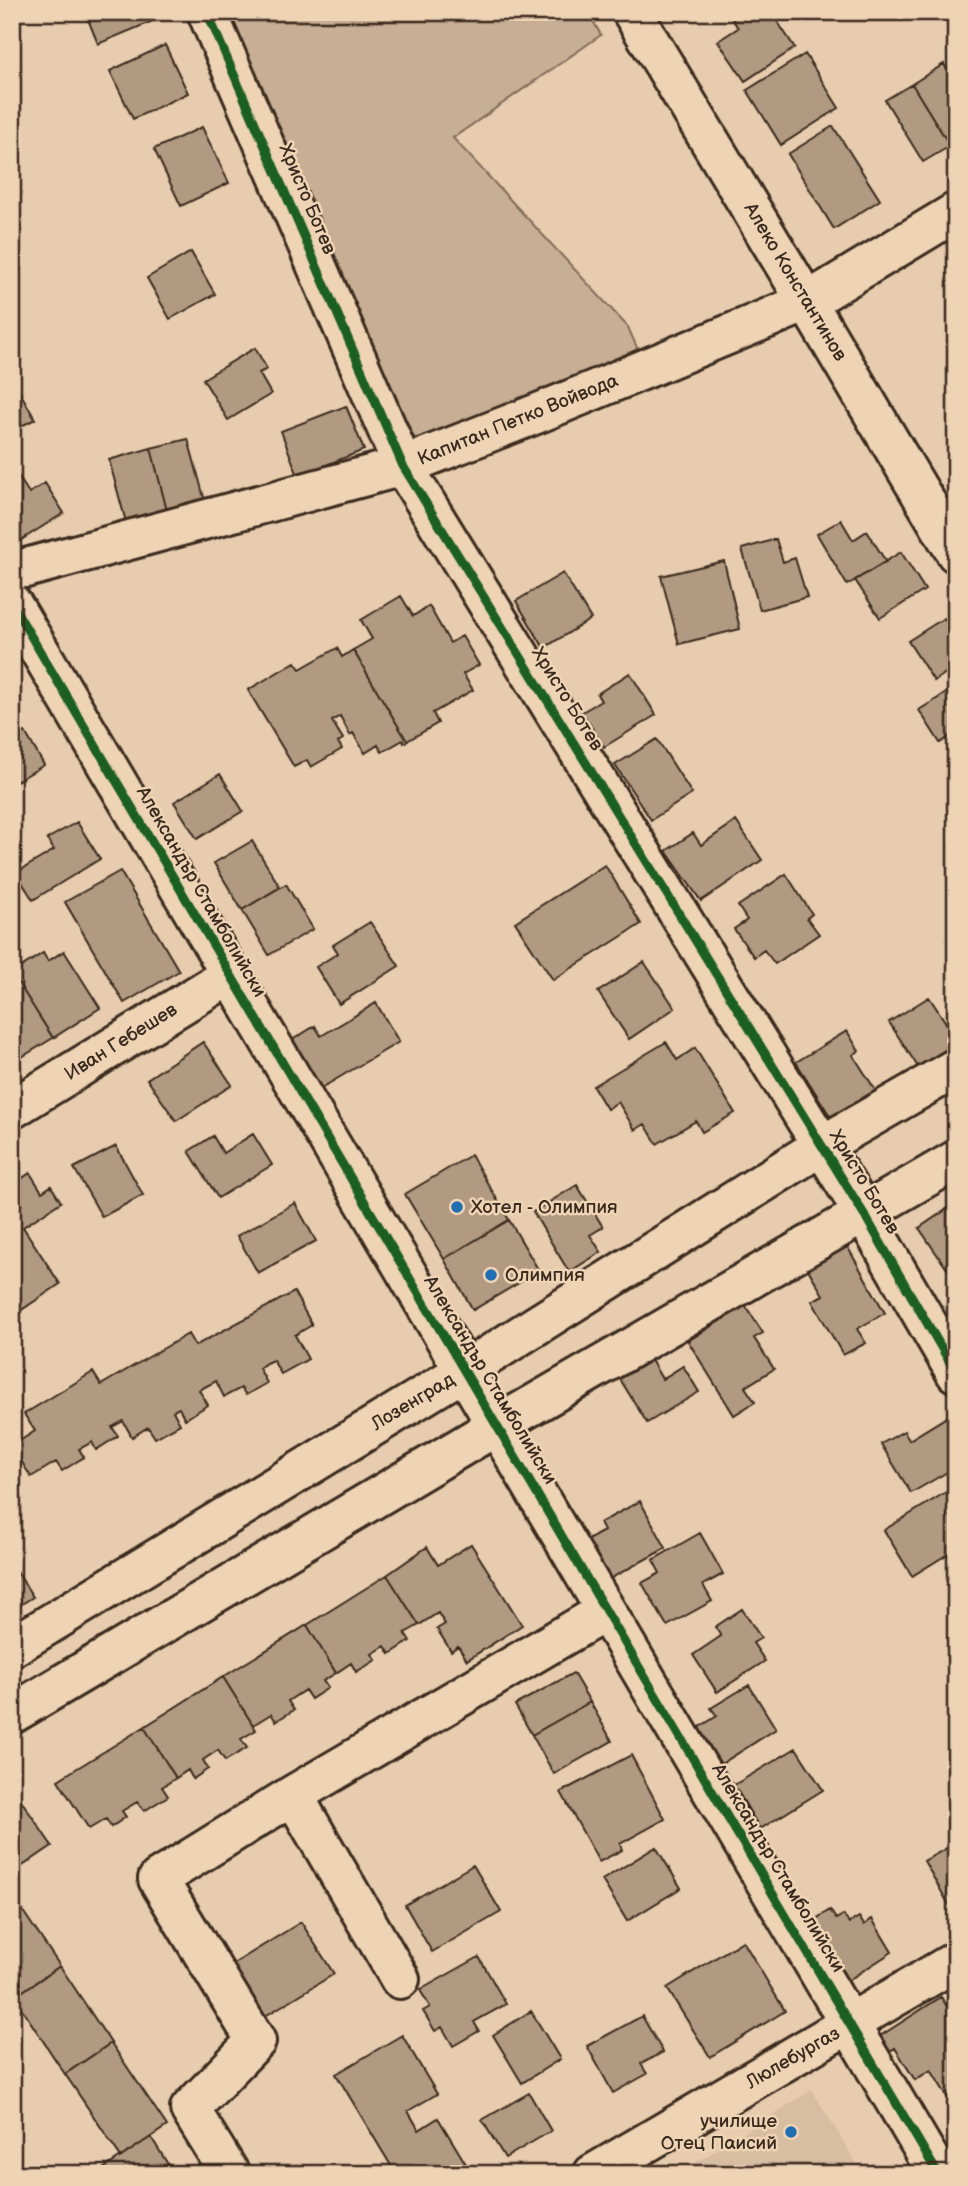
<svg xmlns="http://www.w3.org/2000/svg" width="968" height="2186" font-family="'Balsamiq Sans',sans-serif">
<rect width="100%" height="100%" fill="#e7ccaf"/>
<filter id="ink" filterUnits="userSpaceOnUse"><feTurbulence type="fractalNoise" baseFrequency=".0143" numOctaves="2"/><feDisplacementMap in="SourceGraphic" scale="14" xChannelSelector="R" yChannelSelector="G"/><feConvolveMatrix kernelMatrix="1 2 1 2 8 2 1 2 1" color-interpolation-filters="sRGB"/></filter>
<g filter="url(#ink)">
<!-- built -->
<path fill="#d7bda2" d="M812 2090 863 2174H678Z"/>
<!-- green -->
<path fill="#c7ae94" stroke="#816c59" stroke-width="2" d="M218 12H588L601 35 453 138 628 327 638 350 418 446Z"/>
<!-- building -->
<path fill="#b29a82" stroke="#3b2a1e" stroke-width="2" d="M85 12H149L153 21 98 44Z
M739 12H771L795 48 745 81 718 41 738 28 731 17Z
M165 45 188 93 133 119 110 71Z
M805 54 839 108 781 145 747 90Z
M944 64 956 84V143L950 146 912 84Z
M912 84 950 146 923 162 885 100Z
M833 126 880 200 834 229 788 154Z
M202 127 229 183 181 206 154 149Z
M191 252 215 294 170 319 147 278Z
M255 348 267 369 259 373 271 394 228 420 203 379Z
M16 385 35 419 12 431V387Z
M346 406 364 450 298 476 281 431Z
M188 439 205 501 167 511 151 448Z
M151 448 167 511 126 522 109 460Z
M12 467 29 493 45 483 64 513 18 542 12 533Z
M841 520 853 540 867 531 886 562 847 585 817 534Z
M776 539 783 562 795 558 807 597 760 610 742 549Z
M901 552 925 590 880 618 855 580Z
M724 561 740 629 679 644 661 576Z
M563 573 591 619 544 648 516 601Z
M401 596 413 616 429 606 450 643 462 636 479 665 463 674 473 690 433 713 438 723 407 741 353 650 372 639 361 620Z
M944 618 956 636V666L934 681 908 641Z
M337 648 342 657 353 650 407 741 404 743 403 740 382 752 378 745 365 753 353 733 350 735 340 716 332 721 343 739 338 742 342 749 311 767 307 760 294 767 248 690 295 662 300 669Z
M630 673 656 715 604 747 582 712 601 701 597 694Z
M956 687V745L950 737 940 743 919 710Z
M25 732 44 765 12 784V739Z
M657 739 692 794 651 820 615 765Z
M220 774 243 811 197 839 174 802Z
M736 821 762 860 701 901 666 851 693 833 701 845Z
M77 822 100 859 33 900 16 873 54 850 47 839Z
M252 841 280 887 242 910 214 863Z
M605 865 641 924 553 980 515 922Z
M120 871 179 971 124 1003 65 902Z
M786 874 812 914 807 918 819 934 775 964 764 950 754 957 734 929 747 920 738 906Z
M286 884 313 929 269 955 242 910Z
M370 922 399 966 339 1004 316 967 338 953 333 945Z
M64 951 100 1008 53 1038 12 973 43 953 48 961Z
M644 962 675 1008 629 1039 598 992Z
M12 973 53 1038 12 1063Z
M929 997 956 1038V1043L918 1067 889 1022Z
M376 1003 399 1042 318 1090 289 1042 315 1026 321 1036Z
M847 1031 859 1051 853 1055 876 1091 832 1119 796 1062Z
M203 1042 232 1085 176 1121 147 1079Z
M666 1042 677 1060 695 1048 735 1113 702 1132 696 1121 657 1144 645 1124 635 1130 618 1102 607 1109 593 1086Z
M253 1134 272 1165 218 1198 189 1151 213 1136 223 1153Z
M116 1146 143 1195 102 1217 74 1168Z
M471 1155 509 1220 444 1259 405 1194Z
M30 1173 42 1192 51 1186 61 1202 23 1227 60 1284 20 1311 12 1299V1185Z
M577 1185 603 1227 590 1235 601 1252 569 1272 533 1212Z
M295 1203 316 1241 258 1273 237 1236Z
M956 1203V1282L919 1228Z
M509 1220 539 1271 473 1310 444 1259Z
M847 1246 885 1313 857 1329 866 1343 843 1355 812 1301 823 1295 808 1269Z
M294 1292 312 1325 295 1335 308 1359 281 1374 273 1360 266 1363 259 1368 267 1383 246 1395 241 1388 224 1397 216 1381 199 1390 208 1405 185 1419 179 1408 173 1411 180 1424 155 1438 148 1427 132 1437 123 1421 112 1427 118 1436 96 1450 92 1442 79 1449 84 1457 62 1471 56 1462 31 1477 12 1446 35 1431 24 1414 93 1372 101 1385 188 1334 195 1346Z
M745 1305 763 1333 754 1338 774 1369 745 1387 755 1402 734 1415 688 1341Z
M651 1360 662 1379 683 1366 699 1392 647 1423 620 1379Z
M947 1417 956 1432V1467L911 1493 881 1444 904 1431 909 1440Z
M956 1486V1549L912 1576 884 1530Z
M640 1501 666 1548 606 1581 584 1542 604 1531 600 1523Z
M700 1533 723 1574 703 1585 712 1601 667 1626 642 1583 660 1573 653 1560Z
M471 1544 522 1625 467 1660 458 1646 451 1651 437 1629 445 1624 438 1613 419 1625 387 1575 427 1547 438 1565Z
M12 1564 33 1597 12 1610Z
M956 1573V1596L946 1579Z
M387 1575 419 1625 405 1633 410 1641 390 1654 385 1646 372 1654 376 1660 356 1672 351 1663 336 1673 307 1625Z
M742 1609 761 1638 753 1643 765 1661 717 1692 693 1655 721 1636 715 1627Z
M307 1625 336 1673 323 1681 328 1688 311 1699 305 1690 288 1701 294 1710 276 1721 271 1714 253 1725 223 1677Z
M573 1673 590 1702 532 1735 515 1705Z
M223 1677 256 1730 241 1739 247 1748 225 1761 218 1750 203 1760 208 1769 193 1779 188 1770 176 1778 144 1727Z
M749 1685 776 1729 721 1764 698 1728 717 1716 711 1708Z
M590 1702 612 1741 554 1774 532 1735Z
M144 1727 176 1778 162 1787 168 1796 144 1811 137 1802 122 1811 126 1817 111 1827 106 1819 89 1829 58 1780Z
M796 1748 823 1790 760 1829 734 1785Z
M631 1755 665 1819 620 1844 622 1850 599 1862 561 1792Z
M12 1787 52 1846 12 1873Z
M956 1843V1917L924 1861Z
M656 1847 681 1888 627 1921 602 1880Z
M473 1865 501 1912 432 1952 405 1905Z
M12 1895 60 1966 14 1997 12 1994Z
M830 1910 836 1919 843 1915 849 1923 859 1917 864 1925 872 1919 892 1952 847 1981 810 1923Z
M301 1922 334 1974 262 2018 230 1966Z
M743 1941 785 2011 710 2057 667 1988Z
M479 1957 506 2004 474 2022 479 2031 453 2046 442 2027 435 2031 423 2011 430 2007 420 1990Z
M60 1966 111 2043 65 2074 14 1997Z
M941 1997 950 2011 956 2007 954 2108 931 2070 915 2080 895 2048 887 2053 877 2038Z
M531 2011 560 2059 522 2083 493 2035Z
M642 2016 663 2052 641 2064 647 2074 613 2093 587 2046Z
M402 2035 437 2094 408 2111 419 2130 438 2118 472 2174H386L393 2169 336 2074Z
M111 2043 167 2126 121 2157 65 2074Z
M529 2093 551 2131 505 2158 482 2120Z
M151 2137 174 2174H106L103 2169Z"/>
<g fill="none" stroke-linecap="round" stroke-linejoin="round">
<defs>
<path id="minor" d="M207 12 403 466 864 1214 956 1373
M632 12 807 302 956 553
M12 569 26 568 403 466 541 412 807 302 956 212
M12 604 938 2174
M12 1109 230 975
M12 1647 464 1371 821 1146 956 1068
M12 1714 498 1425 956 1160
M293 1795 400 1979
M230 2174 190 2109 256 2041 158 1879 293 1795 606 1611
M593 2174 956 1961"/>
</defs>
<!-- minor casing -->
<use href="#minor" stroke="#3b2a1e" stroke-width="44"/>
<!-- minor -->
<use href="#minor" stroke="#eed3b5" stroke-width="38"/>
<defs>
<path id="cycleway" d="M207 12 403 466 864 1214 956 1373
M12 604 938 2174"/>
</defs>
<!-- cycleway casing -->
<use href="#cycleway" stroke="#eed3b5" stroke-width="13"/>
<!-- cycleway -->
<use href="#cycleway" stroke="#1b5e20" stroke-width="9"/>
</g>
</g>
<!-- markers -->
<g fill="#1f6fb2" stroke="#eed3b5" stroke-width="2.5">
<circle cx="457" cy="1207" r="7"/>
<circle cx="491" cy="1275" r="7"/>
<circle cx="791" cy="2132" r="7"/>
</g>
<g text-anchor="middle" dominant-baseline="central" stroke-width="5" stroke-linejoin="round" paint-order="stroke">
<!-- street labels -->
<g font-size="19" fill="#3b2a1e" stroke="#eed3b5">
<text transform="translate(307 199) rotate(67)">Христо Ботев</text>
<text transform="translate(795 282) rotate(59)">Алеко Константинов</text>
<text transform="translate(518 420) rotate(-22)">Капитан Петко Войвода</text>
<text transform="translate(567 699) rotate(58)">Христо Ботев</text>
<text transform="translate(201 892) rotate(60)">Александър Стамболийски</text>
<text transform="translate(121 1042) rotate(-32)">Иван Гебешев</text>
<text transform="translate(864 1182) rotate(59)">Христо Ботев</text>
<text transform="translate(490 1380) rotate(59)">Александър Стамболийски</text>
<text transform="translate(413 1402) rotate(-31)">Лозенград</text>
<text transform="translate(778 1868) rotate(59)">Александър Стамболийски</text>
<text transform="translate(793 2058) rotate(-30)">Люлебургаз</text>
</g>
<!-- poi labels -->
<g font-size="19" fill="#3b2a1e" stroke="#eed3b5" text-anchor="start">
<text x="471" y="1207">Хотел - Олимпия</text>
<text x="505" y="1275">Олимпия</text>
<text x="777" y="2121" text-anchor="end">училище<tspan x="777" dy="22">Отец Паисий</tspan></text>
</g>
</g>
<!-- margin -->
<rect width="968" height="2186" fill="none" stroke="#eed3b5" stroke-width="42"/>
<rect x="21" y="21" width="926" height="2144" fill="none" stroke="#3b2a1e" stroke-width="2.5" filter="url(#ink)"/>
</svg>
